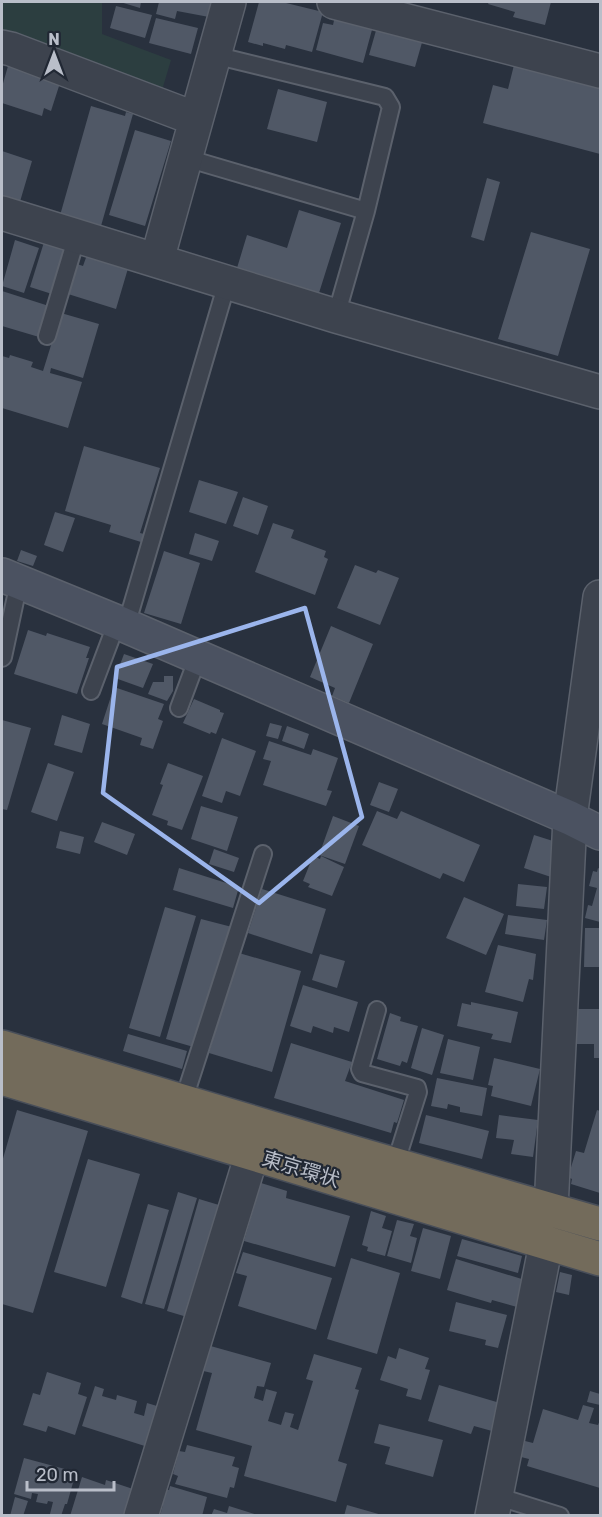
<svg xmlns="http://www.w3.org/2000/svg" width="602" height="1517" font-family="Rubik,'Noto Sans JP',sans-serif">
<rect width="100%" height="100%" fill="#29313e"/>
<!-- green -->
<path fill="#2c3e40" d="M2 2H102V34L171 60 160 97 2 37Z"/>
<!-- building -->
<path fill="#505866" d="M120 2H141L140 8Z
M159 2H213L209 17 177 11 175 19 156 14Z
M259 2H282L323 12 312 52 286 45 285 49 263 43V46L248 42Z
M489 2H551L545 25 513 17 515 12 488 4Z
M116 6 152 15 145 38 110 28Z
M335 16 373 26 363 63 316 50 323 23 333 25Z
M156 18 198 28 191 54 149 43Z
M377 27 423 39 415 67 369 55Z
M514 65 600 88V154L483 123 493 85 508 89Z
M8 66 60 83 51 111 44 108 42 116 2 103V87Z
M278 89 327 102 317 142 267 129Z
M91 106 125 116 126 112 133 114 99 233 59 219Z
M135 130 171 141 145 226 109 215Z
M2 151 32 161 19 205 2 200Z
M487 178 500 182 484 241 471 237Z
M299 210 341 223 319 293 237 268 247 235 287 248Z
M531 232 590 249 558 356 498 339Z
M45 239 67 246 52 294 30 287Z
M15 240 39 248 24 293 2 286Z
M88 252 129 265 116 309 68 294 77 264 83 266Z
M2 291 49 306 39 337 2 326Z
M61 313 99 324 83 378 51 368 50 373 82 382 68 428 2 408V356L9 358 10 355 33 362 31 367 43 371Z
M84 446 160 468 140 533 144 534 141 542 109 532 111 525 65 511Z
M199 480 238 492 226 524 189 512Z
M243 497 268 506 258 535 233 526Z
M55 512 75 518 63 552 44 545Z
M273 523 294 530 291 538 326 551 324 557 328 559 315 595 255 572Z
M195 533 219 541 212 561 189 554Z
M21 550 37 556 33 566 17 561Z
M164 551 200 563 181 624 144 613Z
M355 565 376 573 378 570 399 578 380 625 337 608Z
M331 626 373 644 349 703 332 696 335 688 310 677Z
M28 630 46 636 47 633 90 647 86 658H89L77 694 14 674Z
M124 654 153 664 143 688 115 678Z
M164 676H173V691L167 701 148 694 153 682H164Z
M114 687 164 704 158 719 163 721 153 749 140 745 142 738 102 724Z
M194 699 220 710V712L224 713 216 734 211 732 210 734 183 723Z
M62 715 90 724 82 753 54 745Z
M2 720 31 728 7 810 2 809Z
M270 723 282 726 278 739 266 736Z
M287 726 309 734 304 749 282 741Z
M222 738 256 751 240 796 226 791 222 803 202 796Z
M269 741 311 755 313 749 338 758 327 790 332 791 326 806 263 785 271 761 263 759Z
M48 763 74 772 57 821 31 812Z
M168 763 203 776 182 830 167 825 168 821 152 815 163 785 160 784Z
M379 782 398 789 389 812 370 805Z
M201 806 238 817 227 851 191 839Z
M377 811 397 819 401 811 480 845 464 882 443 873 440 879 362 845Z
M333 816 359 826 345 864 319 855Z
M102 822 135 834 127 855 94 842Z
M60 831 84 837 80 854 56 848Z
M534 835 553 841 551 845 558 847 551 877 524 868Z
M214 849 239 858 234 872 209 864Z
M313 856 320 859 321 856 344 867 332 896 308 887 310 884 303 881Z
M179 868 239 887 233 908 173 890Z
M598 868 600 869V922L585 918 588 905 592 906 597 888 589 886 593 871 597 872Z
M518 884 547 887 544 909 516 906Z
M262 889 326 909 312 954 248 933Z
M464 897 504 914 486 955 446 938Z
M165 907 196 916 160 1037 129 1028Z
M508 915 547 920 544 940 505 934Z
M201 919 232 927 197 1048 166 1039Z
M585 928H600V967H584Z
M498 945 536 954 533 980 529 979 523 1002 485 992Z
M239 953 301 971 272 1072 209 1053Z
M320 954 345 961 337 988 312 980Z
M303 985 358 1002 349 1032 334 1027 333 1033 313 1026 311 1033 290 1026Z
M471 1002 518 1012 511 1043 491 1039 493 1034 457 1026 462 1003 471 1005Z
M576 1009H600V1058H594V1044H576Z
M390 1013 401 1017 400 1021 418 1026 407 1063 402 1061 400 1066 377 1059Z
M422 1028 444 1035 432 1075 411 1068Z
M128 1034 187 1051 182 1069 123 1051Z
M448 1039 480 1047 473 1080 440 1073Z
M291 1043 352 1062 345 1081 404 1100 397 1123 394 1122 391 1133 274 1098Z
M494 1058 540 1069 531 1106 491 1096 493 1086 488 1085Z
M437 1078 487 1088 482 1116 460 1112V1107L448 1104 447 1109 431 1106Z
M17 1110 88 1131 33 1313 2 1304V1162Z
M597 1110 600 1111V1193L571 1184 572 1179 568 1177 576 1151 584 1153Z
M426 1115 489 1131 482 1159 419 1143Z
M499 1115 538 1120 533 1157 511 1154 514 1140 496 1138Z
M88 1159 140 1174 106 1287 54 1272Z
M261 1183 287 1191 286 1198 350 1216 335 1267 244 1241Z
M178 1192 197 1198 164 1309 145 1304Z
M199 1199 219 1205 187 1317 167 1311Z
M148 1204 169 1210 142 1304 121 1297Z
M371 1211 386 1216 382 1228 392 1231 385 1256 367 1251 368 1247 362 1245Z
M397 1220 414 1224 410 1236 417 1238 411 1263 387 1256Z
M423 1228 451 1236 440 1279 411 1271Z
M462 1239 522 1256 518 1273 457 1256Z
M243 1252 332 1278 316 1330 238 1306 247 1276 236 1273Z
M351 1258 400 1273 377 1354 327 1339Z
M456 1259 525 1280 517 1307 492 1300 491 1303 447 1290Z
M560 1272 572 1275 569 1295 556 1292Z
M456 1302 507 1315 498 1348 485 1345 486 1340 449 1331Z
M207 1345 271 1363 264 1387 257 1386 254 1398 263 1401 266 1389 277 1392 268 1421 281 1425 285 1412 294 1414 290 1427 298 1430 313 1381 306 1379 314 1354 362 1368 355 1389 359 1390 338 1461 347 1464 336 1502 244 1476 252 1446 196 1430 212 1373 199 1370Z
M399 1348 429 1358 425 1369 430 1370 421 1400 406 1396 408 1389 380 1380 388 1356 396 1359Z
M47 1372 81 1383 78 1394 87 1397 75 1435 48 1426 46 1432 23 1425 33 1393 40 1395Z
M439 1385 500 1403 492 1431 474 1426 471 1434 428 1421Z
M95 1386 104 1389 102 1396 116 1400 117 1395 137 1401 134 1413 144 1416 147 1403 167 1409 151 1448 82 1426Z
M590 1391 600 1394V1405L587 1402Z
M583 1405 594 1408 589 1423 598 1425 600 1420V1488L527 1466 529 1459 521 1457 525 1441 533 1443 543 1409 578 1420Z
M379 1424 443 1440 433 1477 385 1464 390 1447 374 1443Z
M187 1445 235 1457 232 1466 239 1468 234 1488 230 1487 227 1498 175 1484 178 1476 173 1474 179 1451 185 1452Z
M24 1458 76 1472 67 1504H65L61 1516 50 1514 53 1502 48 1501 47 1504 36 1502 38 1494 32 1493 31 1499 14 1494Z
M82 1477 105 1485 106 1480 136 1490 128 1516H70Z
M170 1486 207 1497 202 1516H160L163 1505 158 1503 163 1488 169 1490Z
M15 1497 28 1501 23 1516H10Z
M347 1505 382 1515V1516H344Z
M229 1506 258 1515V1516H211L214 1509 227 1513Z"/>
<g fill="none" stroke-linecap="round" stroke-linejoin="round">
<defs>
<path id="lane" d="M214 55 385 97 391 107 366 211 336 316
M186 158 366 211
M47 336 77 236
M126 626 227 283
M2 658 3 657 19 582
M91 691 117 622
M179 708 198 657
M377 1010 360 1069 362 1073 417 1088 418 1092 395 1165
M183 1102 263 854
M496 1496 560 1516"/>
<path id="street" d="M334 2 600 71
M2 47 11 49 196 119
M2 213 336 316 600 392
M157 260 229 2
M141 1516 252 1154
M492 1516 546 1244 551 1209 570 818 600 597"/>
<path id="secondary" d="M2 575 117 622 570 818 600 833"/>
<path id="highway" d="M2 1047 355 1153 600 1224
M2 1078 600 1259"/>
</defs>
<!-- lane casing -->
<use href="#lane" stroke="#5b616c" stroke-width="20"/>
<!-- street casing -->
<use href="#street" stroke="#5b616c" stroke-width="36"/>
<!-- secondary casing -->
<use href="#secondary" stroke="#5b616c" stroke-width="36"/>
<!-- highway casing -->
<use href="#highway" stroke="#484e59" stroke-width="36"/>
<!-- lane -->
<use href="#lane" stroke="#3d434e" stroke-width="16"/>
<!-- street -->
<use href="#street" stroke="#3d434e" stroke-width="33"/>
<!-- secondary -->
<use href="#secondary" stroke="#4b5261" stroke-width="33"/>
<!-- highway -->
<use href="#highway" stroke="#736b5b" stroke-width="33"/>
</g>
<!-- marked area -->
<path fill="none" stroke="#9bb5ec" stroke-width="4.5" stroke-linejoin="round" d="M305 608 362 817 259 903 103 793 117 667Z"/>
<g text-anchor="middle" dominant-baseline="central" stroke-width="4.5" stroke-linejoin="round" paint-order="stroke">
<!-- street labels -->
<g font-size="20" fill="#b9bec9" stroke="#212834">
<text transform="translate(301 1169) rotate(17)">東京環状</text>
</g>
</g>
<!-- border -->
<rect width="602" height="1517" fill="none" stroke="#b9bec9" stroke-width="6"/>
<!-- north arrow -->
<g transform="translate(54 54)" stroke="#212834" stroke-width="4.5" paint-order="stroke">
<path d="M0-4.5L10 22L0 15L-10 22Z" fill="#b9bec9"/>
<text y="-9" font-size="16" font-weight="bold" text-anchor="middle" fill="#b9bec9">N</text>
</g>
<!-- scale -->
<path d="M27 1481v9h87v-9" fill="none" stroke="#b9bec9" stroke-width="3"/>
<text x="36" y="1481" font-size="18" fill="#b9bec9" stroke="#212834" stroke-width="4.5" paint-order="stroke">20 m</text>
</svg>
